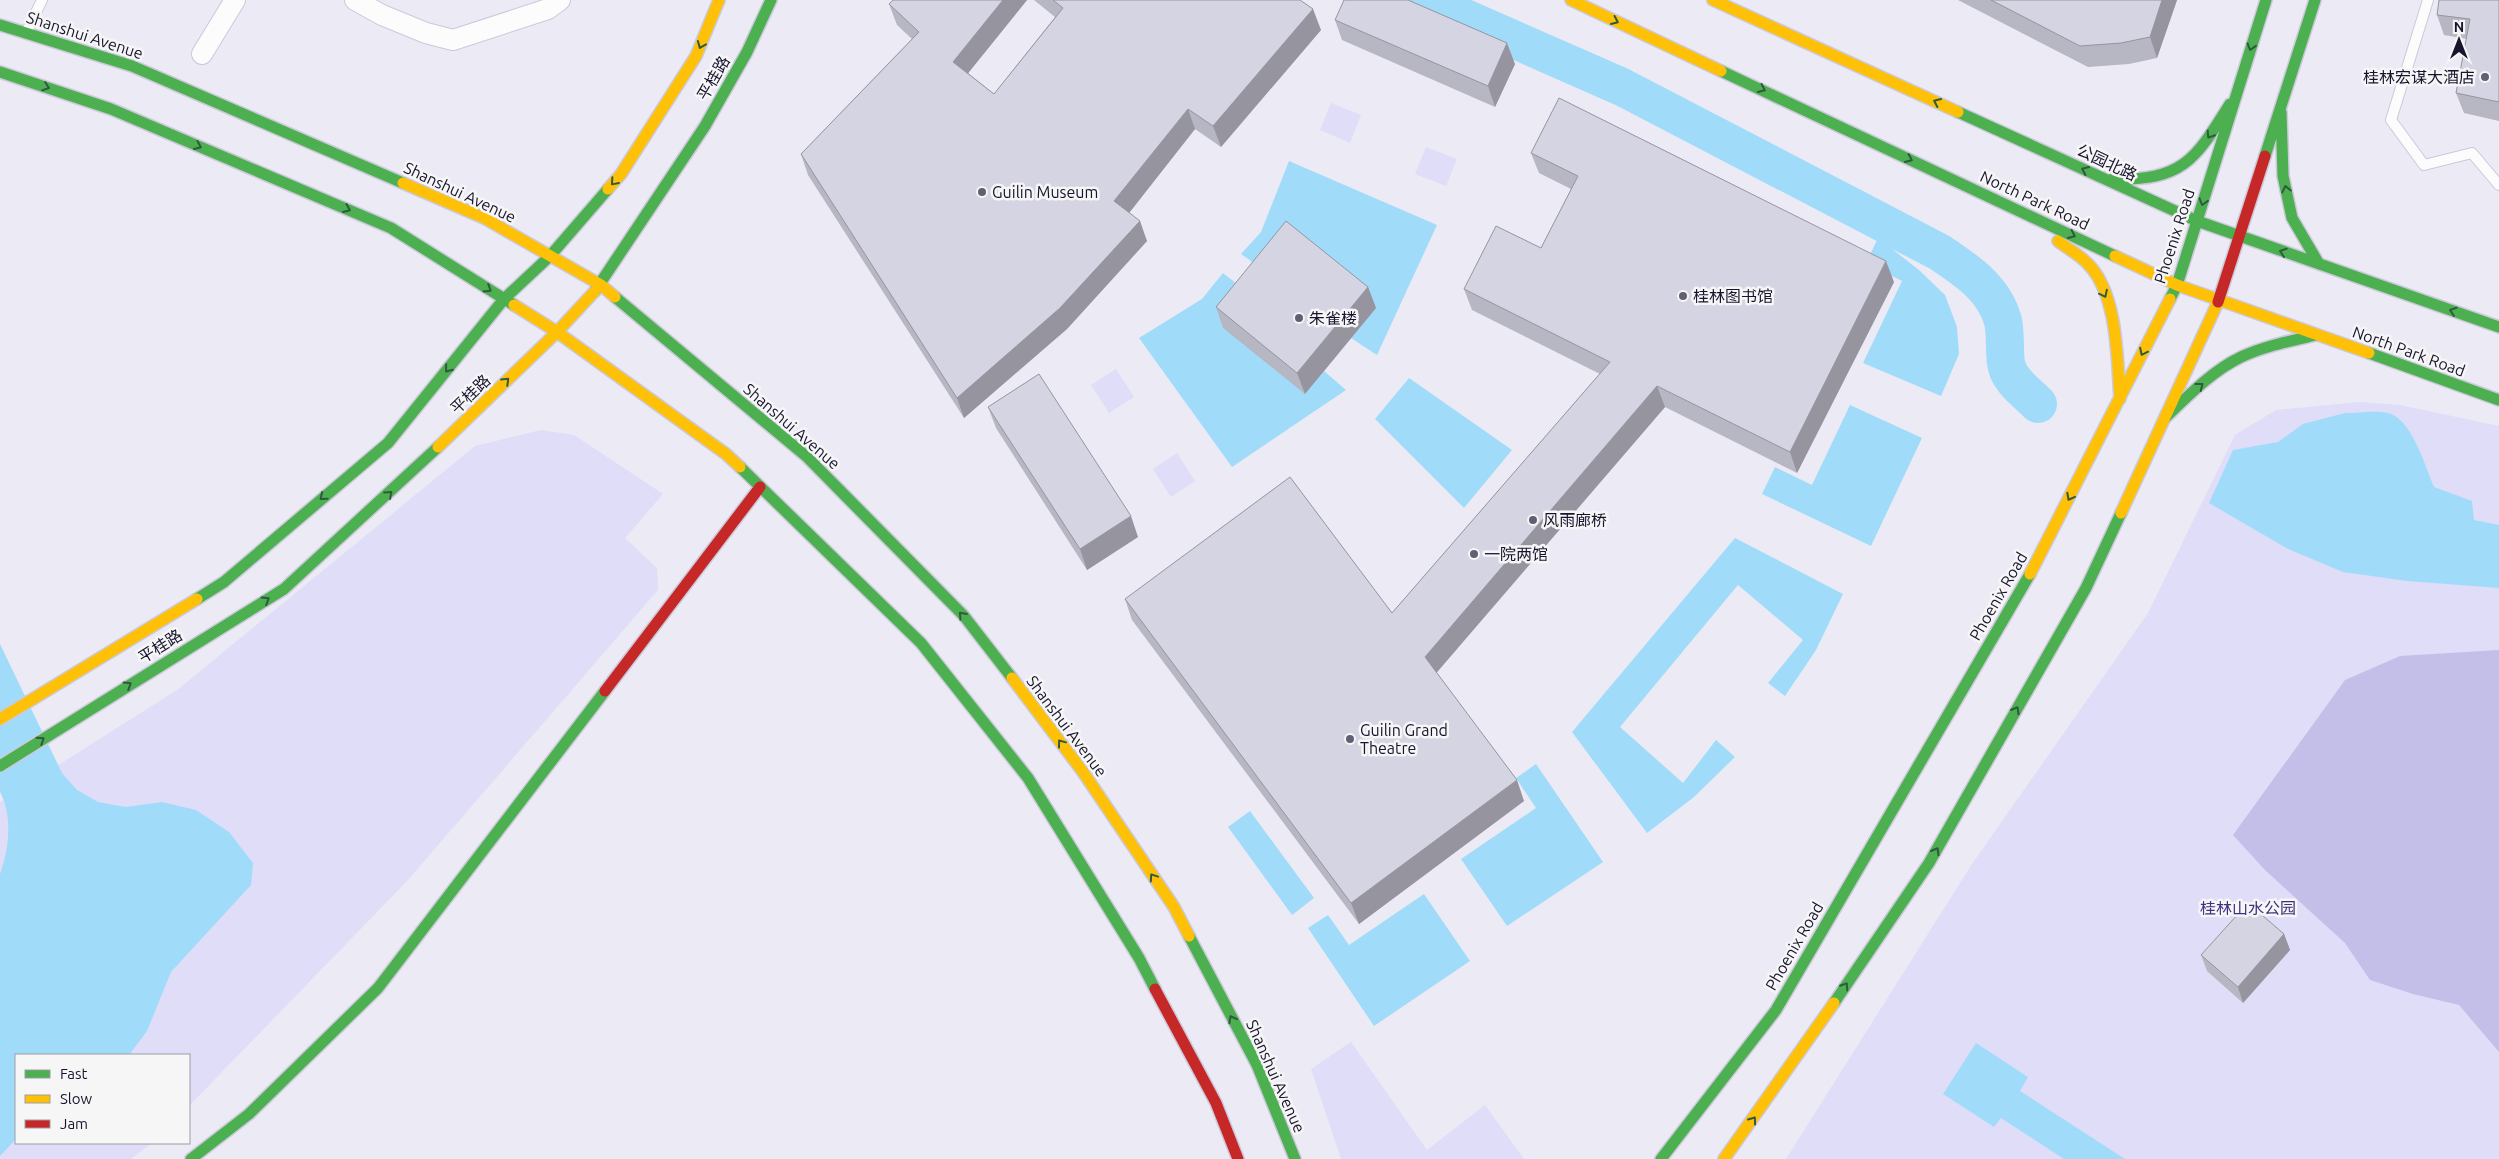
<svg xmlns="http://www.w3.org/2000/svg" width="2499" height="1159" font-family="Ubuntu,'Noto Sans SC',sans-serif">
<rect width="100%" height="100%" fill="#eceaf4"/>
<!-- green -->
<path fill="#dfddf8" d="M1331 103 1361 115 1350 143 1320 130Z
M1426 147 1457 159 1446 186 1415 174Z
M1116 369 1134 397 1109 413 1091 385Z
M2360 402 2400 405 2499 426V1159H1786L1972 864 2148 613 2235 435 2276 410Z
M541 430 574 435 663 494 625 538 657 568 658 590 408 880 189 1106V1055H16V1143H152L131 1159H0V802L177 690 475 446Z
M1177 453 1195 481 1171 497 1153 469Z
M1351 1042 1427 1150 1485 1105 1524 1159H1341L1311 1069Z"/>
<!-- forest -->
<path fill="#c3bfe9" d="M2499 650V1052L2459 1005 2413 994 2370 980 2345 943 2265 870 2233 835 2345 680 2400 656Z"/>
<!-- water -->
<path fill="#a0dcfa" d="M1289 161 1437 225 1377 355 1351 338 1375 308 1268 273 1241 254 1261 232Z
M1878 238 1919 270 1945 295 1957 327 1959 354 1941 396 1863 363 1902 281 1866 263Z
M1223 273 1250 294 1305 394 1324 371 1346 390 1232 467 1139 338 1202 299Z
M1409 378 1512 450 1464 508 1375 419Z
M1850 405 1922 438 1871 546 1762 494 1775 467 1812 485Z
M2345 413C2358 413 2375 410 2388 413 2412 419 2425 466 2434 487L2472 501 2474 520 2499 525V588L2407 581 2343 572 2288 549 2209 503 2233 450 2278 442 2303 424Z
M1735 538 1843 594 1816 650 1785 696 1768 683 1803 640 1738 585 1620 727 1683 783 1716 740 1735 757 1694 797 1647 833 1572 732Z
M0 644 62 773 77 790 98 802 126 807 162 802 196 810 229 832 253 863 251 885 171 972 147 1031 129 1055H16V1139L0 1156V874C9 849 13 816 0 792Z
M1536 764 1603 862 1507 926 1461 859 1536 808 1516 778Z
M1250 811 1314 898 1292 915 1228 827Z
M1424 894 1470 961 1374 1026 1308 928 1328 915 1349 945Z
M1976 1043 2028 1077 2020 1091 2125 1159H2064L2001 1118 1994 1127 1943 1094Z"/>
<g fill="none" stroke-linecap="round" stroke-linejoin="round">
<!-- river -->
<path stroke="#a0dcfa" stroke-width="38" d="M1424 0 1622 87 1939 252C1966 270 1994 288 2003 321 2006 334 2004 349 2006 363 2008 380 2027 393 2038 404"/>
<defs>
<path id="lane" d="M2428 0 2391 120 2424 165 2472 153 2499 185
M27 31 42 0"/>
<path id="street" d="M355 0 382 15 426 33 453 40 548 9 560 0
M202 54 235 0"/>
<path id="fast" d="M0 25 132 66 403 183
M1721 71 2115 256
M0 72 111 109 391 228 514 305
M1958 112 2197 221 2499 327
M2281 112 2283 176 2292 218 2319 264
M2265 156 2315 0
M2112 179C2183 181 2195 160 2230 104
M595 291 705 126 747 52 771 0
M615 297 806 456 964 616 1012 678
M2170 299 2177 285 2266 0
M2369 353 2499 400
M2165 418C2188 396 2212 371 2241 357 2264 346 2291 341 2316 335
M740 467 921 643 1028 778 1139 958 1155 989
M197 599 224 582 388 443 504 299 550 256 608 189
M0 766 284 589 438 447
M1189 936 1257 1065 1295 1159
M1834 1003 1929 863 2086 588 2121 513
M191 1159 249 1114 378 988 605 691
M1661 1159 1776 1010 2030 574"/>
<path id="slow" d="M1571 0 1721 71
M1713 0 1958 112
M403 183 484 218 601 285 615 297
M608 189 621 174 696 56 719 0
M2058 241C2068 249 2080 255 2089 265 2118 296 2117 359 2120 399
M2115 256 2177 285 2369 353
M514 305 557 332 726 454 740 467
M438 447 557 332 595 291
M2121 513 2218 302
M2030 574 2170 299
M1012 678 1083 772 1174 907 1189 936
M0 719 197 599
M1724 1159 1834 1003"/>
<path id="jam" d="M2218 302 2265 156
M605 691 760 487
M1155 989 1216 1103 1238 1159"/>
</defs>
<!-- lane casing -->
<use href="#lane" stroke="#cbc9da" stroke-width="12"/>
<!-- street casing -->
<use href="#street" stroke="#cbc9da" stroke-width="22"/>
<!-- fast casing -->
<use href="#fast" stroke="#cbc9da" stroke-width="14"/>
<!-- slow casing -->
<use href="#slow" stroke="#cbc9da" stroke-width="14"/>
<!-- jam casing -->
<use href="#jam" stroke="#cbc9da" stroke-width="14"/>
<!-- lane -->
<use href="#lane" stroke="#fcfcfd" stroke-width="10"/>
<!-- street -->
<use href="#street" stroke="#fcfcfd" stroke-width="20"/>
<!-- fast -->
<use href="#fast" stroke="#4caf50" stroke-width="11"/>
<!-- slow -->
<use href="#slow" stroke="#ffc107" stroke-width="11"/>
<!-- jam -->
<use href="#jam" stroke="#c62828" stroke-width="11"/>
</g>
<!-- wall -->
<path fill="#b7b6c3" d="M1027 0 968 73 994 94 1055 17 1034 0H1300L1321 30 1221 147 1195 129 1129 213 1147 241 1067 329 964 418 808 175 801 154 912 39 897 25 889 4Z
M1958 0H2177L2157 58 2129 64 2088 67Z
M2499 0V121L2464 113 2456 93 2467 39 2444 35 2437 15Z
M1335 20 1515 64 1495 107 1342 40Z
M1531 153 1894 282 1797 473 1665 407 1436 673 1524 801 1359 924 1132 620 1125 599 1392 613 1600 374 1472 310 1464 289 1541 248 1571 189 1539 173Z
M1368 287 1376 308 1305 394 1223 328 1216 307Z
M988 407 1138 537 1087 570 996 428Z
M2284 934 2290 950 2243 1003 2207 971 2201 955Z"/>
<!-- shaded-wall -->
<path fill="#95949f" d="M1003 0H1027L961 82 953 62Z
M2162 0H2177L2157 58 2150 37Z
M1313 9 1321 30 1221 147 1213 126Z
M1507 43 1515 64 1495 107 1488 86Z
M1188 109 1195 129 1122 222 1114 201Z
M1140 221 1147 241 1067 329 964 418 957 398Z
M1886 261 1894 282 1797 473 1790 452Z
M1368 287 1376 308 1305 394 1297 373Z
M1657 386 1665 407 1432 678 1425 657Z
M1131 516 1138 537 1087 570 1080 549Z
M1517 780 1524 801 1359 924 1351 903Z
M2284 934 2290 950 2243 1003 2238 987Z"/>
<!-- building -->
<path fill="#d5d4e3" stroke="#95949f" d="M893 0H1003L953 62 994 94 1063 8 1053 0H1300L1313 9 1213 126 1188 109 1114 201 1140 221 1060 308 957 398 801 154 919 32 889 4Z
M1344 0H1408L1507 43 1488 86 1335 20Z
M1991 0H2162L2150 37 2121 43 2080 46Z
M2439 0H2499V102L2456 93 2470 19 2437 15Z
M1559 98 1886 261 1790 452 1657 386 1425 657 1517 780 1351 903 1125 599 1290 477 1392 613 1610 362 1464 289 1496 226 1541 248 1578 176 1531 153Z
M1286 221 1368 287 1297 373 1216 307Z
M1039 374 1131 516 1080 549 988 407Z
M2248 903 2284 934 2238 987 2201 955Z"/>
<!-- one-way arrows -->
<defs><path id="oneway-chevron" d="M-2-3.5L2.5 0L-2 3.5" fill="none" stroke-width="1.6" stroke-linecap="round" stroke-linejoin="round" transform="scale(1.25)"/></defs>
<g stroke="#2f5a3e">
<use href="#oneway-chevron" transform="translate(1615 21) rotate(25)"/>
<use href="#oneway-chevron" transform="translate(701 45) rotate(112)"/>
<use href="#oneway-chevron" transform="translate(2251 47) rotate(107)"/>
<use href="#oneway-chevron" transform="translate(46 87) rotate(19)"/>
<use href="#oneway-chevron" transform="translate(1762 89) rotate(25)"/>
<use href="#oneway-chevron" transform="translate(1937 102) rotate(-155)"/>
<use href="#oneway-chevron" transform="translate(2210 135) rotate(123)"/>
<use href="#oneway-chevron" transform="translate(198 146) rotate(23)"/>
<use href="#oneway-chevron" transform="translate(1909 159) rotate(25)"/>
<use href="#oneway-chevron" transform="translate(2085 170) rotate(-155)"/>
<use href="#oneway-chevron" transform="translate(614 182) rotate(131)"/>
<use href="#oneway-chevron" transform="translate(2286 189) rotate(-102)"/>
<use href="#oneway-chevron" transform="translate(2203 202) rotate(107)"/>
<use href="#oneway-chevron" transform="translate(347 209) rotate(23)"/>
<use href="#oneway-chevron" transform="translate(2072 235) rotate(25)"/>
<use href="#oneway-chevron" transform="translate(2283 252) rotate(-161)"/>
<use href="#oneway-chevron" transform="translate(488 289) rotate(32)"/>
<use href="#oneway-chevron" transform="translate(2104 294) rotate(64)"/>
<use href="#oneway-chevron" transform="translate(2453 311) rotate(-161)"/>
<use href="#oneway-chevron" transform="translate(2143 352) rotate(116)"/>
<use href="#oneway-chevron" transform="translate(448 369) rotate(129)"/>
<use href="#oneway-chevron" transform="translate(506 381) rotate(-44)"/>
<use href="#oneway-chevron" transform="translate(2200 386) rotate(-38)"/>
<use href="#oneway-chevron" transform="translate(389 494) rotate(-42)"/>
<use href="#oneway-chevron" transform="translate(323 497) rotate(140)"/>
<use href="#oneway-chevron" transform="translate(2070 497) rotate(118)"/>
<use href="#oneway-chevron" transform="translate(266 600) rotate(-32)"/>
<use href="#oneway-chevron" transform="translate(962 615) rotate(-132)"/>
<use href="#oneway-chevron" transform="translate(128 685) rotate(-32)"/>
<use href="#oneway-chevron" transform="translate(2016 710) rotate(-60)"/>
<use href="#oneway-chevron" transform="translate(41 740) rotate(-33)"/>
<use href="#oneway-chevron" transform="translate(1061 743) rotate(-127)"/>
<use href="#oneway-chevron" transform="translate(1936 851) rotate(-60)"/>
<use href="#oneway-chevron" transform="translate(1153 877) rotate(-124)"/>
<use href="#oneway-chevron" transform="translate(1845 986) rotate(-57)"/>
<use href="#oneway-chevron" transform="translate(1232 1019) rotate(-118)"/>
<use href="#oneway-chevron" transform="translate(1753 1120) rotate(-54)"/>
</g>
<!-- markers -->
<g fill="#625f74" stroke="#f6f6f6" stroke-width="2">
<circle cx="2485" cy="77" r="5"/>
<circle cx="982" cy="192" r="5"/>
<circle cx="1683" cy="296" r="5"/>
<circle cx="1299" cy="318" r="5"/>
<circle cx="1533" cy="520" r="5"/>
<circle cx="1474" cy="554" r="5"/>
<circle cx="1350" cy="739" r="5"/>
</g>
<g text-anchor="middle" dominant-baseline="central" stroke-width="5" stroke-linejoin="round" paint-order="stroke">
<!-- street labels -->
<g font-size="16" fill="#18142f" stroke="#f6f6f6">
<text transform="translate(85 35) rotate(18)">Shanshui Avenue</text>
<text transform="translate(713 78) rotate(-60)">平桂路</text>
<text transform="translate(2107 162) rotate(25)">公园北路</text>
<text transform="translate(460 192) rotate(25)">Shanshui Avenue</text>
<text transform="translate(2035 200) rotate(25)">North Park Road</text>
<text transform="translate(2174 236) rotate(-72)">Phoenix Road</text>
<text transform="translate(2409 351) rotate(20)">North Park Road</text>
<text transform="translate(470 394) rotate(-44)">平桂路</text>
<text transform="translate(792 426) rotate(41)">Shanshui Avenue</text>
<text transform="translate(1998 596) rotate(-60)">Phoenix Road</text>
<text transform="translate(160 646) rotate(-32)">平桂路</text>
<text transform="translate(1067 726) rotate(53)">Shanshui Avenue</text>
<text transform="translate(1794 946) rotate(-60)">Phoenix Road</text>
<text transform="translate(1276 1076) rotate(66)">Shanshui Avenue</text>
</g>
<!-- poi labels -->
<g font-size="16" fill="#18142f" stroke="#f6f6f6" text-anchor="start">
<text x="2475" y="77" text-anchor="end">桂林宏谋大酒店</text>
<text x="992" y="192">Guilin Museum</text>
<text x="1693" y="296">桂林图书馆</text>
<text x="1309" y="318">朱雀楼</text>
<text x="1543" y="520">风雨廊桥</text>
<text x="1484" y="554">一院两馆</text>
<text x="1360" y="730">Guilin Grand<tspan x="1360" dy="18">Theatre</tspan></text>
</g>
<!-- park labels -->
<g font-size="16" fill="#40307f" stroke="#f6f6f6">
<text x="2248" y="908">桂林山水公园</text>
</g>
</g>
<!-- legend -->
<rect x="15" y="1054" width="175" height="90" fill="#f6f6f6" stroke="#9d9ca6"/>
<rect x="25" y="1070" width="25" height="8" fill="#4caf50" stroke="#9d9ca6"/>
<text x="60" y="1079" font-size="15" fill="#18142f">Fast</text>
<rect x="25" y="1095" width="25" height="8" fill="#ffc107" stroke="#9d9ca6"/>
<text x="60" y="1104" font-size="15" fill="#18142f">Slow</text>
<rect x="25" y="1120" width="25" height="8" fill="#c62828" stroke="#9d9ca6"/>
<text x="60" y="1129" font-size="15" fill="#18142f">Jam</text>
<!-- north arrow -->
<g transform="translate(2459 40)" stroke="#f6f6f6" stroke-width="4" paint-order="stroke">
<path d="M0-4L9 19L0 12L-9 19Z" fill="#18142f"/>
<text y="-8" font-size="14" font-weight="bold" text-anchor="middle" fill="#18142f">N</text>
</g>
</svg>
